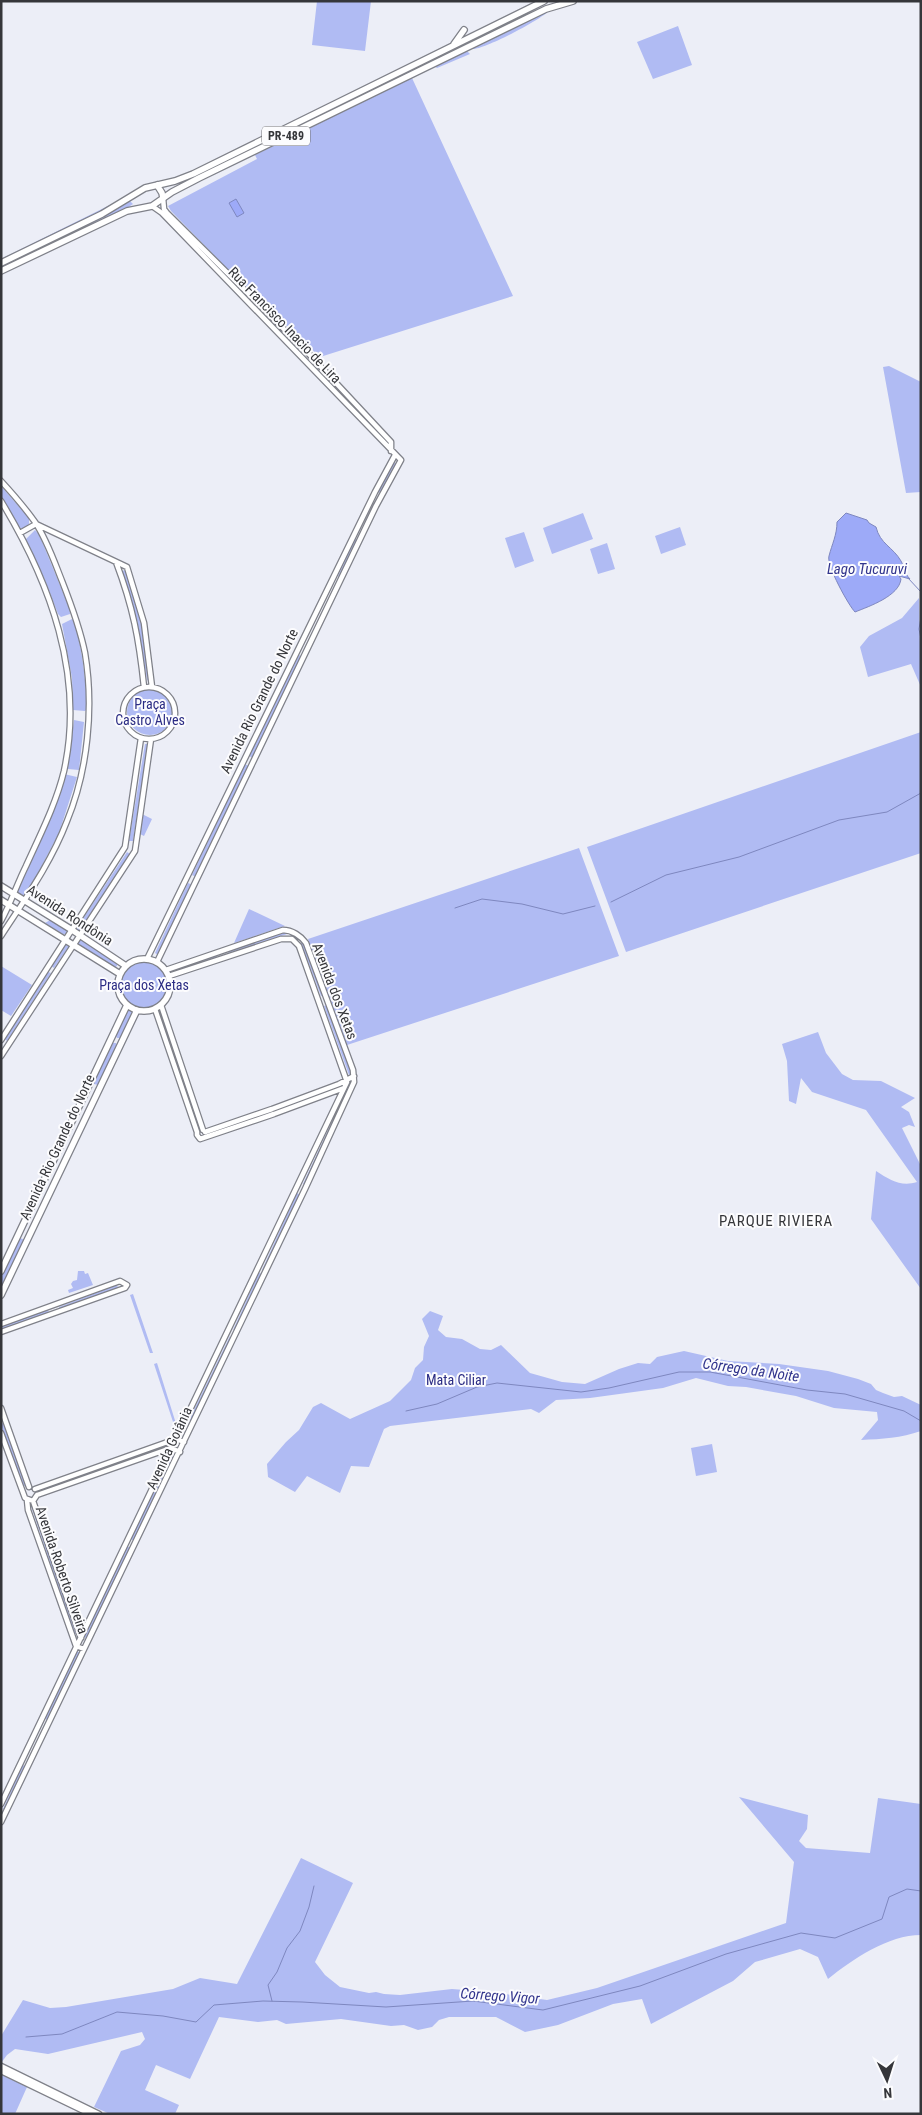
<svg xmlns="http://www.w3.org/2000/svg" width="922" height="2115" font-family="'Roboto Condensed',sans-serif">
<rect width="100%" height="100%" fill="#eceef7"/>
<!-- green -->
<path fill="#b0bbf3" d="M317 1H371L365 51 312 45Z
M552 8C545 18 485 49 473 49L472 47Z
M678 26 692 65 653 79 637 42Z
M466 50 470 54 437 68 434 66Z
M412 78 513 296 320 357 241 283 171 211 168 206 257 159 255 155Z
M126 197 127 199 1 262V259Z
M130 201 133 204 127 208 1 270V266L102 217Z
M889 366 921 382V492L906 493 883 367Z
M393 462 396 464 380 493 378 491Z
M1 486 29 518V524L24 529 18 527 1 496Z
M583 513 593 539 552 554 543 528Z
M680 527 686 545 661 554 655 536Z
M35 530 39 534 71 612 70 614 61 617 58 614 44 578 26 542V539Z
M524 532 534 561 515 568 505 538Z
M355 539 358 541 339 577 338 576Z
M607 543 615 569 598 574 590 549Z
M124 570 126 571C135 599 152 652 149 681L147 680 137 620 122 572Z
M919 598 921 687 911 664 868 677 860 647 869 636 902 618Z
M72 619 75 622C82 651 86 679 87 709L85 711 73 710 72 678 62 624Z
M299 655 303 657 253 758 249 756Z
M127 712a23 23 0 1 1 46 0a23 23 0 1 1-46 0Z
M74 720 84 722 79 770 68 769V767Z
M921 732V853L626 952 587 847Z
M145 744H148L133 841H129Z
M245 764 250 767 196 877 192 875Z
M64 774 77 777 59 833 36 877 23 896 16 893 53 811Z
M142 814 152 819 144 836 140 834Z
M579 848 619 956 347 1045 308 939Z
M127 852 130 854 79 931 76 929Z
M188 883 193 885 158 955 155 953Z
M249 909 285 926 234 943Z
M52 919 67 929 66 934H63L45 923Z
M286 932 287 934 229 953 228 951Z
M81 939 117 963V966L114 968 79 945 78 943Z
M304 942 324 995 321 996 301 943Z
M65 944 69 946 54 968 51 966Z
M216 955 217 958 173 973 172 970Z
M121 985a23 23 0 1 1 46 0a23 23 0 1 1-46 0Z
M1 966 32 985 11 1016 1 1010Z
M48 972 51 973 7 1041 5 1039Z
M327 1005 352 1074 349 1075 324 1006Z
M131 1010 133 1013 121 1038H117L116 1036 128 1011Z
M818 1032 826 1053 842 1074 853 1080 881 1081 915 1098 901 1107 909 1112 915 1127 909 1125 902 1128 921 1166V1289L871 1219 876 1171C890 1180 901 1187 917 1182L866 1110 812 1092 801 1078 796 1104 789 1101 787 1061 782 1044Z
M113 1043H116L117 1046 98 1085 94 1084 93 1083Z
M343 1098H344L305 1184H303Z
M297 1193 300 1195 264 1270H262Z
M20 1238 25 1240 1 1291V1276Z
M78 1271H84L85 1274 88 1273 93 1285 69 1293 68 1290 73 1288 71 1284 73 1281 77 1280Z
M259 1273 262 1274 235 1329 233 1330Z
M117 1285 118 1288 60 1310 59 1307Z
M133 1294 153 1353H150L130 1295Z
M48 1310 49 1313 2 1329 1 1326Z
M430 1311 443 1316 438 1330 446 1337 462 1339 480 1349 491 1350 501 1345 530 1373 562 1382 585 1384 619 1369 638 1363 650 1364 657 1357 684 1351 728 1361 779 1364 828 1371 858 1379 871 1384 876 1390 883 1393 894 1397 902 1396 921 1405V1431C901 1438 882 1439 861 1440L878 1420 877 1412 834 1408 796 1396 746 1387 728 1386 696 1378 663 1388 590 1398 556 1400 539 1413 531 1409 390 1426 384 1429 369 1467 351 1466 340 1493 307 1476 295 1492 268 1477 267 1464 286 1442 299 1430 313 1407 321 1403 350 1419 390 1401 411 1380 415 1368 423 1360 424 1347 429 1336 422 1319Z
M230 1336 231 1338 191 1421 189 1420Z
M157 1363 178 1430 176 1431 154 1364Z
M3 1423 26 1484 25 1486 22 1485 1 1425Z
M712 1444 717 1472 696 1476 691 1448Z
M167 1445 168 1448 111 1468 110 1465Z
M173 1453 176 1455 134 1540H132L131 1538Z
M93 1469 95 1472 39 1491 38 1488Z
M30 1503H32L76 1634H74Z
M127 1547H129L130 1549 86 1638 84 1637Z
M77 1651 80 1653 47 1720 45 1718Z
M25 1765 6 1809H3L22 1766Z
M739 1797 808 1815 807 1829 799 1841 806 1848 870 1853 878 1798 921 1804V1935C888 1935 853 1959 828 1979L818 1957 800 1949 755 1962 733 1981 651 2024 642 1999 613 2004 558 2025 525 2032 496 2017H449L439 2020 432 2027 418 2030 404 2025 391 2026 341 2019 286 2024 277 2020 258 2022 219 2017 190 2079 156 2065 145 2090 179 2105 175 2114H110L94 2107 121 2051 140 2045 145 2039 142 2032 48 2054 15 2049 7 2055 1 2063V2036L23 2000 50 2008 66 2007 173 1989 200 1978 237 1984 301 1858 353 1883 315 1962 325 1975 340 1987 369 1993 376 1992 384 1994 400 1995 452 1989 490 1992 547 2000 597 1988 786 1923 794 1862Z
M2 2075 27 2087 15 2114H1Z"/>
<!-- water -->
<path fill="#9daaf8" stroke="#7e87bf" d="M236 199 244 213 237 217 229 203Z
M846 513 867 520 869 523 876 527C880 544 893 547 901 561 905 568 904 573 910 579L899 576 901 579C899 596 870 606 855 612 849 606 826 565 829 556 832 544 837 535 837 522Z"/>
<g fill="none" stroke-linecap="round" stroke-linejoin="round">
<!-- stream -->
<path stroke="#7e87bf" stroke-width="1" d="M908 578 921 592
M921 617 919 629 921 639
M611 902 666 875 739 857 839 820 887 812 921 793
M455 908 482 899 522 904 563 914 595 906
M406 1411 437 1404 477 1387 497 1383 581 1392 609 1388 679 1372H710L807 1390 845 1394 904 1411 921 1421
M272 2001 268 1985 277 1972 287 1948 300 1931 309 1907 314 1886
M26 2037 62 2034 117 2012 163 2016 196 2022 214 2005 263 2001 302 2002 386 2007 473 2001 543 2010 640 1986 726 1954 801 1933 835 1938 882 1919 889 1897 907 1889 921 1891"/>
<defs>
<path id="minor" d="M163 198 164 209 167 213 309 354 391 442V451
M152 206 162 213 401 460 376 506 157 962
M1 481C13 494 25 508 35 522 47 540 54 561 62 581 71 604 80 628 85 653 94 707 88 770 67 821 51 863 25 899 1 936
M1 501C50 582 85 675 64 771 56 804 40 835 26 866 17 884 11 903 1 921
M36 524 127 567 144 623 152 687
M20 533 36 524
M116 562C133 607 139 639 144 687
M123 713a26 26 0 1 1 52 0a26 26 0 1 1-52 0Z
M147 959 375 492 395 455
M161 1005 203 1130
M155 1009 197 1132V1135L200 1139 274 1114 344 1088
M1 1040 125 847 141 738
M1 1056 135 851 151 739
M205 1132 272 1109 339 1084 354 1076
M1 1324 120 1281 127 1285 125 1288 1 1332
M1 1408 29 1487
M1 1433 25 1498 33 1501 37 1495
M35 1489 176 1439 184 1442
M37 1495 171 1448 180 1452
M27 1500 28 1510 76 1646 84 1649
M33 1501 81 1638
M1 1804 347 1082 299 946 292 939H281L169 976
M1 1822 305 1189 354 1082 353 1070 306 943C301 936 292 930 283 930L166 970
M1 2066 99 2114
M1 2071 90 2114"/>
<path id="major" d="M454 44 464 30
M157 185 162 193 163 198
M1 263 102 214 145 188 175 181 193 174 544 1
M1 271 127 211 152 206 172 192 199 178 546 9 573 1
M1 886 72 930 126 966
M1 900 120 974
M118 985a26 26 0 1 1 52 0a26 26 0 1 1-52 0Z
M1 1271 127 1005
M1 1295 137 1010"/>
</defs>
<!-- minor casing -->
<use href="#minor" stroke="#7f8189" stroke-width="7"/>
<!-- major casing -->
<use href="#major" stroke="#7f8189" stroke-width="8"/>
<!-- minor -->
<use href="#minor" stroke="#fff" stroke-width="4.5"/>
<!-- major -->
<use href="#major" stroke="#fff" stroke-width="5.5"/>
</g>
<g text-anchor="middle" dominant-baseline="central" stroke-width="4" stroke-linejoin="round" paint-order="stroke">
<!-- shield labels -->
<rect fill="#fcfcfe" stroke="#717175" stroke-width="1" x="262" y="126.5" width="48" height="19" rx="4"/>
<g font-size="12" font-weight="bold" fill="#35363a">
<text x="286" y="136">PR-489</text>
</g>
<!-- street labels -->
<g font-size="14" fill="#35363a" stroke="#fcfcfe">
<text transform="translate(285 325) rotate(46)">Rua Francisco Inacio de Lira</text>
<text transform="translate(259 701) rotate(-64)">Avenida Rio Grande do Norte</text>
<text transform="translate(70 915) rotate(33)">Avenida Rondônia</text>
<text transform="translate(335 991) rotate(69)">Avenida dos Xetas</text>
<text transform="translate(57 1147) rotate(-65)">Avenida Rio Grande do Norte</text>
<text transform="translate(169 1448) rotate(-65)">Avenida Goiânia</text>
<text transform="translate(62 1570) rotate(71)">Avenida Roberto Silveira</text>
</g>
<!-- park labels -->
<g font-size="14" fill="#2b2c84" stroke="#fcfcfe">
<text x="150" y="704">Praça<tspan x="150" dy="16">Castro Alves</tspan></text>
<text x="144" y="985">Praça dos Xetas</text>
<text x="456" y="1380">Mata Ciliar</text>
</g>
<!-- water labels -->
<g font-size="15" font-style="italic" fill="#32358d" stroke="#fcfcfe">
<text x="867" y="569">Lago Tucuruvi</text>
<text transform="translate(751 1370) rotate(8)">Córrego da Noite</text>
<text transform="translate(500 1996) rotate(4)">Córrego Vigor</text>
</g>
<!-- neighbourhood labels -->
<g font-size="15" letter-spacing="1" fill="#35363a" stroke="#fcfcfe">
<text x="776" y="1221">PARQUE RIVIERA</text>
</g>
</g>
<!-- border -->
<rect width="922" height="2115" fill="none" stroke="#35363a" stroke-width="5"/>
<!-- north arrow -->
<g transform="translate(887 2080) rotate(176)" stroke="#fcfcfe" stroke-width="4" paint-order="stroke">
<path d="M0-4L9 19L0 12L-9 19Z" fill="#35363a"/>
<text y="-8" font-size="14" font-weight="bold" text-anchor="middle" fill="#35363a">N</text>
</g>
</svg>
